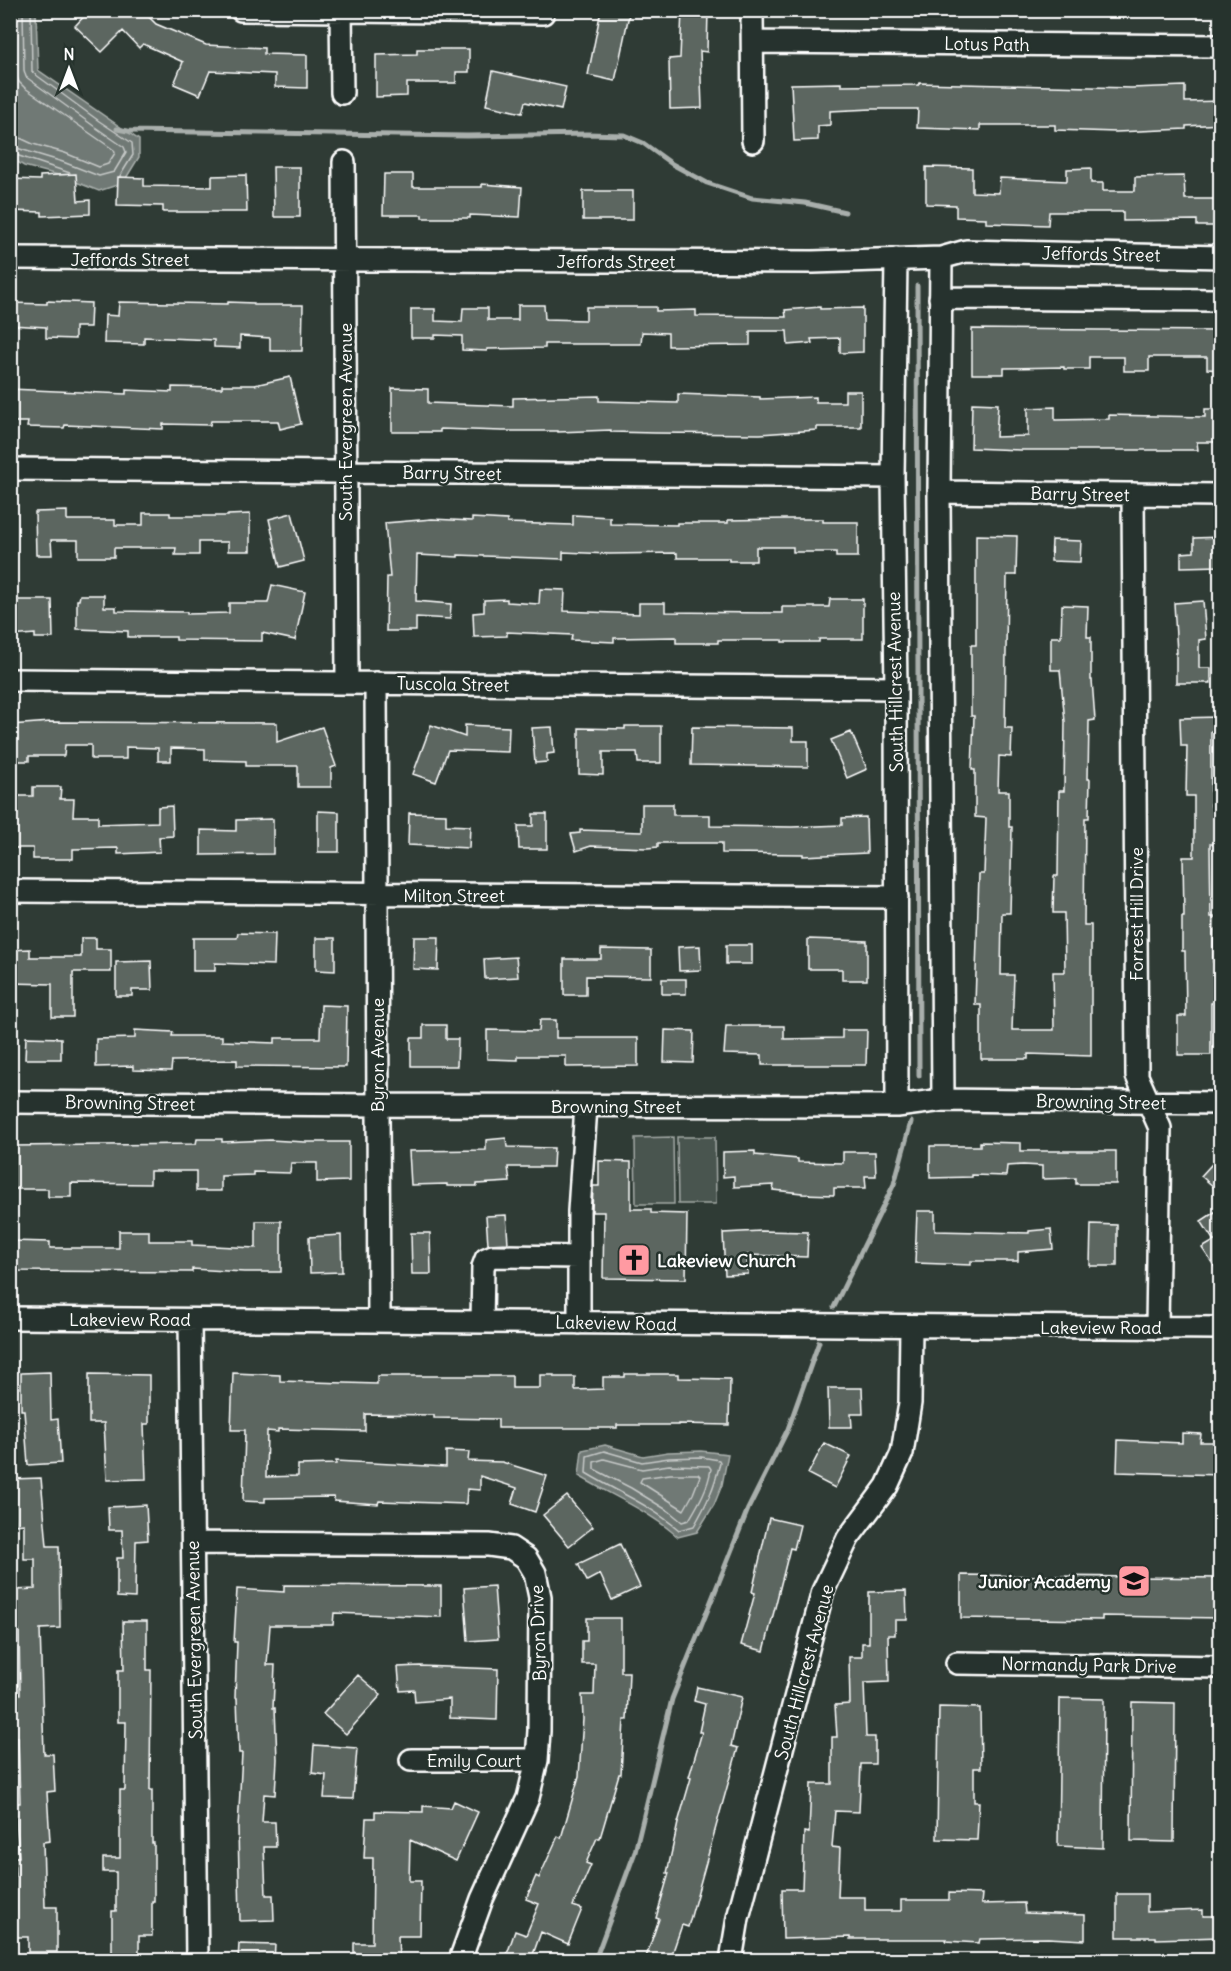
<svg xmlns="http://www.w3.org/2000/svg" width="1231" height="1971" font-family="Delius,sans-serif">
<rect width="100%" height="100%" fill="#2f3b35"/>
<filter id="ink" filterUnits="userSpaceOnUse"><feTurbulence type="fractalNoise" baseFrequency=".0167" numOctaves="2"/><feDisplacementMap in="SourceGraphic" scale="12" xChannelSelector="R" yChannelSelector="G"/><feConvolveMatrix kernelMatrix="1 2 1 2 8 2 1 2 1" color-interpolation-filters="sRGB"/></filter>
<g filter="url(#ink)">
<!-- green -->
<path fill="#4a544f" stroke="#a4aaa7" stroke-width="1.5" d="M673 1137 674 1204H636L635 1138Z
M677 1137H715L716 1204H678Z"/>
<!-- water -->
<path fill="#707975" stroke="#a9afac" stroke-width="1.5" d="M11 11H36L38 70 139 140V157L123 183 99 191 58 175 24 166 11 158Z
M605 1445 643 1456 668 1452 701 1451 728 1454 722 1485 714 1505 697 1532 678 1537C648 1510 612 1496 579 1476L582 1450Z"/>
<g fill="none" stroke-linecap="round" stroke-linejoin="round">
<!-- shore -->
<path stroke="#c6c9c8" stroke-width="1.5" d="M31 10 32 72 99 121 132 143 133 155 120 176
M10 137 20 138 33 144 65 153 99 167 108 164 115 153 114 150 25 88 19 82 15 73 14 10
M10 146 63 162 99 176 114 172 126 152 124 147 95 127 26 77 24 70 23 10
M10 153 70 173
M604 1451 642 1462 669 1458 701 1457 719 1460 720 1462C715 1487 706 1505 694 1526L679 1530C649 1504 619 1493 586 1473L587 1456Z
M604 1459 642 1469 669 1465 709 1466 711 1469C708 1488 699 1503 689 1520L682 1522 670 1512 631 1488 594 1469V1462Z
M670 1474H698L700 1476 693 1494 684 1510 640 1482 642 1478Z"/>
<!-- stream -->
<path stroke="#a9afac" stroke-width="5" d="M117 129 128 131 467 136 587 134 624 135 643 143 672 164 707 183 752 198 805 203 845 212
M917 286 919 1076
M834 1307 894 1184 911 1122
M595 1960 635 1852 672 1699 748 1509 788 1429 819 1342"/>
</g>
<!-- building -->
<path fill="#5b6661" stroke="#fff" stroke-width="1.5" d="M90 10H142L156 24 206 45 264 48V54L307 55V88L275 87V74L210 71 200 95 174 84 183 62 143 44 139 48 123 31 102 52 75 26Z
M601 10H630L615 81 588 75Z
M682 10H708L707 52 700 51 702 108 670 109 669 59 680 58Z
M417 49H469V72H456V83H407V96L376 97V55L417 54Z
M493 71 566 87 561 110 525 102 522 113 486 105Z
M841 83V86L919 85V83L1131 88 1185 86V102L1221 101V124L1186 126V129L1116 132 1055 130V125H980V130L917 128 918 109H872L830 111V125L818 126V140L794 141 791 84Z
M273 167H300V217H274Z
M926 167 972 168V192L999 193 1000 178 1067 181V169L1091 168V183H1103V191H1135V177L1184 176 1185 199H1221V226H1197V220L1123 221V212H1049L1048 225 986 223V218L956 217V205L926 204Z
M76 174 78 201 90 200V214L42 216V212L10 211V179L40 180V176Z
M384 174H413V187H482V184L522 187 520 217 470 215V218H422V215H383Z
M246 175 247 212H163V206L117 205 118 177 144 178V186L212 187V176Z
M583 191H633V220H583Z
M47 301 91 303 90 327H75V339L46 338V327L10 325V303L47 304Z
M119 302 228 304V302L254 303V305H303L302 351H270V338L240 336V348L214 347V340L144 337V344L104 343 105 315 118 316Z
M518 305H544L545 319 586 320V307H656V311L696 310V316L786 317 785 310 820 307V309L863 308V352L840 353V338L811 339 812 343 788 345 787 331H750V345L668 346V333L642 332 641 344H545V348L487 349V351L462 350V336L435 335V338H411V309H435V321L462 322 463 308H488V320H518Z
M972 329 1221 331V370L1207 369V357H1149V371H1124V357H1089V369H1064V367L1004 368V374H972Z
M290 377 301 424 280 429 278 421H211L210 425 163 424V429L65 425 64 428 27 427 28 422H10V389L126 394V390L172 392V387L222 388V385H255Z
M392 388 428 389V403L513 406V398L599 396V401L678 403V394L760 397V399L816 397V402H845V391H861V427H817V430L760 434 655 433 611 432V430L558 432V431H502L440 429V432H392Z
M972 403 998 404 996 437 1028 436V408L1055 407V420L1109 419V415L1205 417V409H1221V442H1197L1198 450H1020L971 448Z
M67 511V520H115V525H143V513H170V516H228V515L250 514V551H228V542H199V555H175L176 548H114V557H78V540H51L52 555H36L35 512Z
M292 513 304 561 280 567 269 519Z
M573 515 610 517V524L677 525V523H728V520L785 519H823V522H858V557H836V552H793V547H756V561H729V558H677V553L609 554 563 552V559L458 555V557L417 555 416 601 451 604 450 619 416 617V631H386L387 577H390L385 523 432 519 472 521V518L507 520V523L573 525Z
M976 535 1017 536 1016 575H1007L1005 728H1012L1011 757 999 756 998 791H1009V827H1012L1010 913H1002L1001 975H1014L1012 1030H1054L1053 972H1065L1064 913H1053L1054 876H1058L1059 791H1064L1065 722 1060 670H1051V637H1061L1062 605 1088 606 1087 637H1091V680H1092L1095 720 1089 721 1088 779H1090L1089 818H1085L1084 925H1091V1056L1028 1054V1059H981V1005H975L979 874H984L986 818 975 817V770H972L974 716H971V645H976Z
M1221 537V566L1181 567V553L1194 552V538Z
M1052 540 1081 541 1080 562 1051 561Z
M272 585 305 592 295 640 262 633V641L176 640V637H128V631L77 629V600H79L80 595H104V607H116V611L187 612V614L229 613V603H268Z
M540 589 565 590 564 611 639 614V603H665V612L782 613V607H829L830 599H863V639H819V642H782V640H718V643H676V637L614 638V642L571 640 572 635 507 632V636L474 637 473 613 484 612V600L507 599V602L539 604Z
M10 600H52L53 638H35V634L10 636Z
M1203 601 1206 639 1199 640V668H1211V683H1176V653H1177L1174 603Z
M1217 717V731H1211V806H1219L1220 844H1210L1211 917H1214L1213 962H1216L1217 1003H1211V1055H1178V1016H1186L1185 951H1182V917H1184L1183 857H1194V796H1186L1187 746H1181L1180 718Z
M51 722 277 723V742L322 727 336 766 331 768V787H298V766H246V761L205 760V749L171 748V761H158V748L126 747V759H91V745H65L64 756H29V761H10V725Z
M431 725 465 737V725L509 727 508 752 448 750 436 782 413 774Z
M625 726H661V763H638L637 752H603V775L579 774V728L625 729Z
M552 727 554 753 547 754V762L535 763 532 728Z
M692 727 793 728V741H808V767L691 765Z
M851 732 867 769 847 778 831 740Z
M33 787H61L60 799H74L73 816H98V824L158 822V807L172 806 173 836 159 837 160 852 118 854V848L73 849V859H33V848H10V796H33Z
M642 804H673V815H710V826L792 827 842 825V818L866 817 867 853 803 856V854L722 853V843H658V847L647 848 591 846 576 851 571 834 580 833V830L642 832Z
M318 811 339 812V852H318Z
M409 813 446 814V825L470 826 469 848 408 845Z
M533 814H547V849H519L518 826H533Z
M273 819V854L201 855V830L236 831V820Z
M238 933 275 934 274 965 215 963V971H193V938H237Z
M414 937H439L438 970 413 969Z
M81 938H96V949H111V972H73V1017H52V984L10 983V950L30 949V957H81Z
M316 938H335V971L316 970Z
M808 939 867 941V980H842V969H808Z
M726 945H752V964H726Z
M700 946 701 970 679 971 678 947Z
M601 949 651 950V977L586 976V995H564V959H601Z
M516 957 518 977 485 979 484 959Z
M151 961 152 990H132V996H116V962Z
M662 979H686V994H662Z
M321 1005 347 1006 346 1067 237 1066V1060L172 1061 171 1071 133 1070V1066L96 1067V1039L135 1038V1030L173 1032 172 1036H222V1041L275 1043V1038H320Z
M540 1020H556V1038H638V1066L566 1067V1056H518V1060L487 1059V1030L539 1031Z
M423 1025H446V1039H458L457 1066H411V1038H423Z
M726 1026H784V1039L842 1038V1030H867L866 1065H762V1055L724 1054Z
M665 1030 694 1031 693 1063 664 1062Z
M26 1037 61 1038V1059H25Z
M506 1138 507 1147 554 1148 553 1167H508L510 1182 477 1184V1186H447V1184L411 1185 409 1151 486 1150V1140Z
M197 1139H222V1142L270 1140 305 1142H349V1181L317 1182V1163H291L290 1173 253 1172V1175L221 1176V1191H196V1171H150V1184L71 1183V1197H48V1189H10V1146L196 1144Z
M980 1142 1021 1143V1151H1116V1184H1076V1178L1042 1179V1166L1023 1165 1007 1166 1006 1176 972 1175V1177L930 1178V1146H980Z
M755 1151V1155L798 1159V1162L843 1163V1152H875L876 1176H865L866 1188H834V1195L802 1194V1193L773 1190 774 1185 734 1187V1176L723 1177V1152Z
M1221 1154V1193L1201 1176Z
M599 1161 631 1162V1209H651V1213L687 1214 686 1279 603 1278 604 1212H592L593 1186H599Z
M1221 1208V1276L1202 1248 1214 1241 1201 1221Z
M917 1211H935V1231L1029 1233V1231L1051 1229 1053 1249 1018 1252V1261H971V1265L915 1263Z
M506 1215 508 1243 488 1244 486 1216Z
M256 1221H281V1272H244L192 1269V1272L10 1271V1241L50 1242V1248H119V1231H149V1241H192V1245L256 1248Z
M1091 1224 1117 1225V1266H1090Z
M761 1231 808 1232 807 1257 747 1255 748 1274 725 1275 723 1233Z
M411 1233H430L431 1274H412Z
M341 1235 342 1272 310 1273 309 1237Z
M50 1372 51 1420 58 1419 61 1463 28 1465 24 1410H21V1373Z
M233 1373 280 1375V1381L377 1384V1376H512V1388H540V1375H554V1377H575V1390L603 1389V1377H625V1374H678V1378L730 1379 729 1425 678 1424V1425H617V1428H498V1419L434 1418V1415L365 1414V1431L278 1429V1432L267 1431 266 1477 298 1476V1465L336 1464V1461L446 1467V1451L469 1452 468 1461 502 1462 547 1476 535 1512 512 1504 517 1488 480 1476V1490L467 1489 466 1504 379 1501 378 1504 334 1501V1497L265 1498V1502L243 1501 245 1430H231Z
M89 1374 149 1375V1424H144L146 1479 107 1480 104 1423H89Z
M828 1388H862L863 1414H851L852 1427H829Z
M1182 1433 1201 1434 1200 1442H1221V1475L1117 1472 1118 1440 1182 1443Z
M824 1443 851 1456 835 1488 808 1474Z
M41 1478 47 1546H59L60 1628 40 1629 44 1754H53L55 1791 47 1792 50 1841 43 1842 45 1907H57V1952H28V1937H14L16 1907 14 1857H19L15 1803H20L18 1737H13L12 1694H20L19 1630H17L15 1590 35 1589V1559H24V1524L15 1525 11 1479Z
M567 1496 593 1527 569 1546 543 1515Z
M146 1505 148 1540 136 1541 135 1598 117 1597V1558H123L122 1530H109L108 1507Z
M769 1518 800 1525 794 1549 790 1548 764 1651 741 1645 755 1593 752 1592Z
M620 1544 640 1587 612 1600 600 1574 587 1581 578 1564Z
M961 1575 1221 1578V1618L1102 1616V1620L961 1618Z
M284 1585 441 1586V1617L334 1613 333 1625H270L267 1665H275L273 1708H275L277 1759 275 1795 264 1794 262 1822H275L276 1847H264L266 1895H273L274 1920 240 1921 238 1828 242 1753H239L237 1698H235L237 1642H234L237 1589 284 1592Z
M494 1586 498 1639 468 1641 464 1588Z
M906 1591 907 1620H895V1635H888L889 1682 864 1683 866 1737H875V1764H861L859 1812 835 1811 832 1847 840 1848 838 1897H865V1911H901V1900H949V1893L982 1894 981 1904 1024 1903 1025 1913 1085 1915V1940L1048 1938 980 1939 979 1943 946 1941 947 1939H850V1937L783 1939 782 1889H802L804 1832 809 1833 811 1784H832V1737H837L835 1705 850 1704 849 1657H862V1643H869V1592Z
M587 1618H621V1672H629L627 1720H624L621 1774H619L600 1838H597L586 1863 591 1865 573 1906 582 1909 568 1944 541 1932 531 1960H505L515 1931 526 1935 539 1904 526 1899 536 1876 539 1878 558 1836 561 1838 579 1776 583 1719 582 1695H594L595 1664H582V1641H587Z
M123 1621H147V1670H151L150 1790H152V1843H154V1901H152V1936H139V1959H112V1911H116V1872H103V1858H120V1790H125L126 1722H118V1670H124Z
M420 1666 498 1669 497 1720 450 1718V1699L415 1702 414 1690 400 1691 398 1667Z
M358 1675 381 1695 346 1734 323 1714Z
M697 1687 742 1697 731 1746 738 1748 688 1927 682 1925 670 1960H645L659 1919 656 1918 669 1873H667L678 1823 691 1778 689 1777 702 1732H699L705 1704 694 1701Z
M1060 1698 1104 1699 1103 1848 1058 1846Z
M1132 1702 1175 1703 1174 1842 1131 1841Z
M939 1707 980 1708 981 1768H974V1802H979L977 1840 937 1839Z
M314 1745 357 1748 353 1799 324 1798 326 1775 312 1773Z
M454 1801 478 1812 456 1861 410 1840 409 1881H421L420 1936H398L399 1960H354V1943H372L373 1858H364L366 1818H375V1811L423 1812V1806L451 1808Z
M1117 1894H1147V1912L1203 1910V1916H1221V1937L1156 1939V1937H1117Z
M239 1944 275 1945 274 1960H238Z"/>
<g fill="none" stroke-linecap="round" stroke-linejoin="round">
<defs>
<path id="minor" d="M241 10 543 13V10
M341 10 342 93
M752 10 753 141
M753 42 1220 46
M344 162 347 683
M10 258 813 262 941 258 966 251 1220 257
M941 258 939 492 943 1100
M896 259 893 477 896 688 897 1106
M940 298 1220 300
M10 469 893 477
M939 492 1220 495
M1133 494 1137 1076 1160 1128 1157 1328
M10 680 896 688
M376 683 379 1321
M10 891 897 897
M10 1102 377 1105 897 1106 943 1100 1220 1103
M10 1318 1220 1328
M190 1320 197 1960
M482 1322 483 1267 486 1259 493 1256 579 1257
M579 1323V1211L586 1106
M193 1543 489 1545 511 1548 526 1558 535 1573 540 1597 539 1731 537 1760 528 1798 482 1899 460 1960
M957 1663 1220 1667
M411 1760H537
M731 1960 738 1918 823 1591 848 1538 887 1486 902 1453 910 1403 911 1327"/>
</defs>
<!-- minor casing -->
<use href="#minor" stroke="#fff" stroke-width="26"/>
<!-- minor -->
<use href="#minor" stroke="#26332d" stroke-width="21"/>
</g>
</g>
<!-- icons -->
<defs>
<symbol id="church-square" viewBox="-11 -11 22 22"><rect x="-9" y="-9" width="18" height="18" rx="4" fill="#ff9aa2" stroke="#26332d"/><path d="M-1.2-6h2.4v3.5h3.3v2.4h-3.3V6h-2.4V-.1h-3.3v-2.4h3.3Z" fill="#111"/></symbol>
<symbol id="school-square" viewBox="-11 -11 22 22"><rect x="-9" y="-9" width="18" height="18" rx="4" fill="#ff9aa2" stroke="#26332d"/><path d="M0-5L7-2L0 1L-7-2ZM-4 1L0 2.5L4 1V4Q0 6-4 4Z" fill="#111"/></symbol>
</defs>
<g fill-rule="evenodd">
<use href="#church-square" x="615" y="1241" width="38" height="38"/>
<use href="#school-square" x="1115" y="1562" width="38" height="38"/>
</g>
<g text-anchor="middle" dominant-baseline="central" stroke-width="5" stroke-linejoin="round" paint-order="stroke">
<!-- street labels -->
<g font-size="18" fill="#fff" stroke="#26332d">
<text transform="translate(987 44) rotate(1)">Lotus Path</text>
<text transform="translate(1101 254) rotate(1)">Jeffords Street</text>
<text x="130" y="259">Jeffords Street</text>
<text x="616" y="261">Jeffords Street</text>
<text transform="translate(345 422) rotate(-90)">South Evergreen Avenue</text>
<text transform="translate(452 473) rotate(1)">Barry Street</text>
<text transform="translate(1080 494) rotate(1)">Barry Street</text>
<text transform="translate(895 682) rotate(-91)">South Hillcrest Avenue</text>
<text transform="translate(453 684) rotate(1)">Tuscola Street</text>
<text x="454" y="895">Milton Street</text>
<text transform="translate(1136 914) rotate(-90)">Forrest Hill Drive</text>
<text transform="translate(377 1055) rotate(-90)">Byron Avenue</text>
<text transform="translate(1101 1102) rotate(1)">Browning Street</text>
<text transform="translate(130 1103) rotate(1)">Browning Street</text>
<text x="616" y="1106">Browning Street</text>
<text x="130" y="1319">Lakeview Road</text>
<text transform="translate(616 1323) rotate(1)">Lakeview Road</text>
<text x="1101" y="1327">Lakeview Road</text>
<text transform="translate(538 1633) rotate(-92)">Byron Drive</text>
<text transform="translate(194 1640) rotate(-91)">South Evergreen Avenue</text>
<text transform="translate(1089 1665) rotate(1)">Normandy Park Drive</text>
<text transform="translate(804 1672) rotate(-75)">South Hillcrest Avenue</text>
<text x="474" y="1760">Emily Court</text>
</g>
<!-- poi labels -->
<g font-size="18" font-weight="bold" fill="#fff" stroke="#26332d" text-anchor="start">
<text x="657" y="1260">Lakeview Church</text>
<text x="1111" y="1581" text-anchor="end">Junior Academy</text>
</g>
</g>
<!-- margin -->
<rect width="1231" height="1971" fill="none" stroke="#26332d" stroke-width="36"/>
<rect x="18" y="18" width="1195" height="1935" fill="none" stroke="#fff" stroke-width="2" filter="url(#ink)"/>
<!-- north arrow -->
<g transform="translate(69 69)" stroke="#26332d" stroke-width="4.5" paint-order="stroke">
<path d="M0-4.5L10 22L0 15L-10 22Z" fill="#ffffff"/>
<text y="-9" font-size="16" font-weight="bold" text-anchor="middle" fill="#ffffff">N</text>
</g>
</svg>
